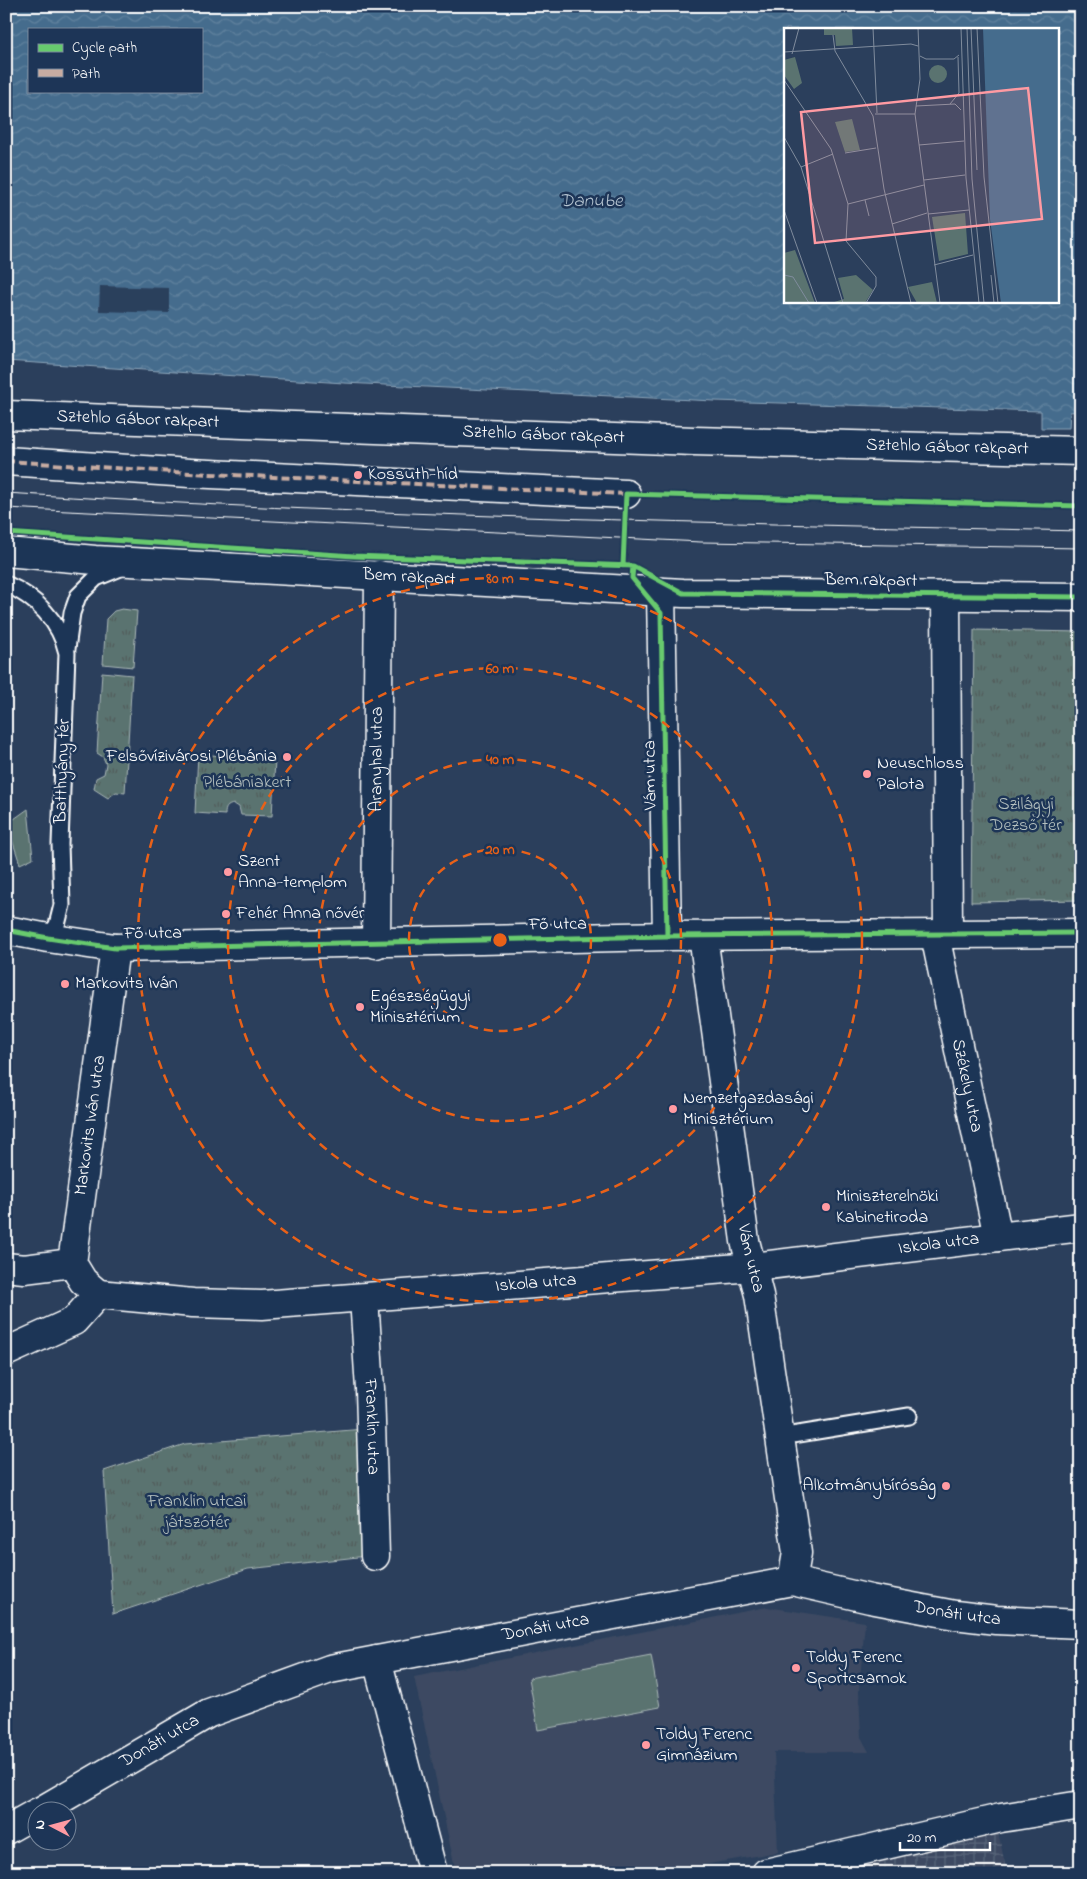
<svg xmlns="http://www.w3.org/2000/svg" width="1087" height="1879" font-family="'Indie Flower',sans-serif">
<defs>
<pattern id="industrial-grid" width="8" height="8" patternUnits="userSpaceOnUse" patternTransform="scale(1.25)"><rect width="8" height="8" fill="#3c4a62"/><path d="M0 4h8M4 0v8" fill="none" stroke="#59657a"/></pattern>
<pattern id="park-tufts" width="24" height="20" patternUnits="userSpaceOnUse" patternTransform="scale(1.25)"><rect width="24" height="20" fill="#5a7370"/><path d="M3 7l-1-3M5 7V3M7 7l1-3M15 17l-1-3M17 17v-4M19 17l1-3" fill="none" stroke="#525c5a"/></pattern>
<pattern id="water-waves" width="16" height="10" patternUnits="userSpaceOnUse" patternTransform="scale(1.25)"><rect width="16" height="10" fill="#456c8d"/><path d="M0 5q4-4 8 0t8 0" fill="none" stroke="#61829e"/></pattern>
</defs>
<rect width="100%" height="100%" fill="#2b3f5c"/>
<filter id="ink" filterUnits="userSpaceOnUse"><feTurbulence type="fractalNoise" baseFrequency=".02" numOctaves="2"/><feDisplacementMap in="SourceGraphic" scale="10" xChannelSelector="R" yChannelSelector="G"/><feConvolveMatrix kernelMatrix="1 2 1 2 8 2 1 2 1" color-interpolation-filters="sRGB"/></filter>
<g filter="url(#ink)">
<!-- built -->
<path fill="#3c4a62" d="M767 1607 865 1622 859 1691 861 1737 869 1752H774L778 1852 656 1873H456L414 1677Z"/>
<!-- industrial -->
<path fill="url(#industrial-grid)" d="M998 1832 1007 1873H834Z"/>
<!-- grass -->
<path fill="#5a7370" stroke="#acb9b8" d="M28 809 33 858 20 864 7 824Z
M651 1655 660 1707 538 1730 529 1678Z"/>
<!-- park -->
<path fill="url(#park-tufts)" stroke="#acb9b8" d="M122 609 137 611 133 667 103 664 106 619 114 611Z
M974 630 1081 632V900L971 902Z
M102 672 132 675 125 793 116 792 108 798 94 789 96 778 104 774 106 764 103 757 97 753Z
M198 754 275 760 272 816 241 815 239 807 234 804C227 805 225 808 225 815L195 813Z
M364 1429 367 1556 248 1569 113 1614 104 1471 185 1444Z"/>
<!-- water -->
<path fill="url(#water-waves)" stroke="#8fa7bb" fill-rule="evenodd" d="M6 6H1081V411L1070 412 1069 428H1041V411L714 401 344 383 6 361ZM29 29H201V91H29ZM786 29H1058V301H786Z"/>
<!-- pier -->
<path fill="#2b3f5c" d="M100 286 169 288V313L99 311Z"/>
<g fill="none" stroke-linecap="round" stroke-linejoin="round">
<defs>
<path id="lane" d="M6 584C36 597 60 622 67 653L60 844 62 905 57 925 48 938
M67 649 72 613 78 596 96 578 123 567
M780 1437 909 1416"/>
<g id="street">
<path d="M6 461 190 473 626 494"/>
<path d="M661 592 667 936"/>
<path d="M946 595 948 935"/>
<path id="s1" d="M935 935 998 1237"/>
<path id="s2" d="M703 936 745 1241 759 1295 797 1553 792 1581"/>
<path id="s3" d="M376 944 379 575"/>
<path d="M6 1267 24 1269 72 1263"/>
<path id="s4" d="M98 1294 193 1303 262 1305 752 1267 1081 1227"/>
<path id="s5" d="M98 1294 83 1281 72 1263 115 948"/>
<path id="s6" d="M364 1298 370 1389 375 1556"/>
<path d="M6 1352 74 1321 98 1294"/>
<path d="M377 1660 433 1873"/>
<path id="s7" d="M39 1812 209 1713 330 1669 792 1581 870 1599 955 1615 996 1620 1081 1624"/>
<path d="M6 1830 38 1812"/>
<path d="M766 1873 1001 1818 1081 1805"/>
</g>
<g id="secondary">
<path id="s8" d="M6 415 694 441 1081 451"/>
<path id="s9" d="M6 552 95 560 683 593 1081 597"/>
<path d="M6 930 48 938 115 948 667 936 1081 933"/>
</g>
</defs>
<!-- lane casing -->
<use href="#lane" stroke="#fff" stroke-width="19"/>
<!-- street casing -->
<use href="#street" stroke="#fff" stroke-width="31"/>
<!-- secondary casing -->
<use href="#secondary" stroke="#fff" stroke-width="31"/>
<!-- lane -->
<use href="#lane" stroke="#1d3557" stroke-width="15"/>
<!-- street -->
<use href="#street" stroke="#1d3557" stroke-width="28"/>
<!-- secondary -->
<use href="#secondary" stroke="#1d3557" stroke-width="28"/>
<!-- tram -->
<path stroke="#fff" stroke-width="1" d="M6 493C364 516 722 523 1081 531
M6 508 701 542 1081 548"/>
<!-- quiet -->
<path stroke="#c7aca2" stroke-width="4" stroke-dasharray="8 4" stroke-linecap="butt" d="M6 461 190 473 626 494"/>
<defs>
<path id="cycleway" d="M6 533 354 556 633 566 683 593 1081 597
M623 566 626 494 1081 506
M633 566 632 578 661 613 667 936
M6 930 48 938 115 948 667 936 1081 933"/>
</defs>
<!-- cycleway casing -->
<use href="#cycleway" stroke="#1d3557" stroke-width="8"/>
<!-- cycleway -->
<use href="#cycleway" stroke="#67ca6e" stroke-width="5"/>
</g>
</g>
<!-- distance rings -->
<g fill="none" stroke="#e96118" stroke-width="2.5" stroke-dasharray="9 6">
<circle cx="500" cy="940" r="91"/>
<circle cx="500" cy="940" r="181"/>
<circle cx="500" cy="940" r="272"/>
<circle cx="500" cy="940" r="362"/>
</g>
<!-- markers -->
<g fill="#ff9aa2" stroke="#1d3557" stroke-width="2">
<circle cx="358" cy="475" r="5"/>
<circle cx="287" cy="757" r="5"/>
<circle cx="867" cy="774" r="5"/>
<circle cx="228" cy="872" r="5"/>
<circle cx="226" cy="914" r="5"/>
<circle cx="65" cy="984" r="5"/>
<circle cx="360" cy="1007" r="5"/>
<circle cx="673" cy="1109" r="5"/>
<circle cx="826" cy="1207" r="5"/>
<circle cx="946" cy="1486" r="5"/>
<circle cx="796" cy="1668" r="5"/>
<circle cx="646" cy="1745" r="5"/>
</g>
<g text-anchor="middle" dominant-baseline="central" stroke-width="5" stroke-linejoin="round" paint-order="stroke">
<!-- street labels -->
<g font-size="18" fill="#fff" stroke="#1d3557">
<text stroke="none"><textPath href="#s8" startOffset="132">Sztehlo Gábor rakpart</textPath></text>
<text stroke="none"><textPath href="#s8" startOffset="538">Sztehlo Gábor rakpart</textPath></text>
<text stroke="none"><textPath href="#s8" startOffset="942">Sztehlo Gábor rakpart</textPath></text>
<text stroke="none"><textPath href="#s9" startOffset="404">Bem rakpart</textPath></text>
<text transform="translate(871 581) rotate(1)">Bem rakpart</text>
<text stroke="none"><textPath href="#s3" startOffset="185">Aranyhal utca</textPath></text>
<text transform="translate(63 771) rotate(-88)">Batthyány tér</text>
<text transform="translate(651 775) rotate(-91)">Vám utca</text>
<text transform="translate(558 925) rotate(-1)">Fő utca</text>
<text transform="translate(153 934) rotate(-1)">Fő utca</text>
<text stroke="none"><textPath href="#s1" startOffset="154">Székely utca</textPath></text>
<text stroke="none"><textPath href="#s5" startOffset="180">Markovits Iván utca</textPath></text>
<text stroke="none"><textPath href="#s4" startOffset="844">Iskola utca</textPath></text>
<text stroke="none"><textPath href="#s2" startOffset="326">Vám utca</textPath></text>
<text stroke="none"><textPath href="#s4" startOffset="439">Iskola utca</textPath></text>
<text stroke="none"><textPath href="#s6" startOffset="129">Franklin utca</textPath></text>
<text stroke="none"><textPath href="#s7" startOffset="964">Donáti utca</textPath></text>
<text stroke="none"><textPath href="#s7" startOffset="545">Donáti utca</textPath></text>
<text stroke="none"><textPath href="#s7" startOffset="140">Donáti utca</textPath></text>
</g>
<!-- poi labels -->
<g font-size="18" fill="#fff" stroke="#1d3557" text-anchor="start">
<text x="368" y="475">Kossuth-híd</text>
<text x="277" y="757" text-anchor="end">Felsővízivárosi Plébánia</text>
<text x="877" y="764">Neuschloss<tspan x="877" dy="21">Palota</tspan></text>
<text x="238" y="862">Szent<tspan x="238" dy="21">Anna-templom</tspan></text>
<text x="236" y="914">Fehér Anna nővér</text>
<text x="75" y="984">Markovits Iván</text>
<text x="370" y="997">Egészségügyi<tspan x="370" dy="21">Minisztérium</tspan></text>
<text x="683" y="1099">Nemzetgazdasági<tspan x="683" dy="21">Minisztérium</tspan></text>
<text x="836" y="1197">Miniszterelnöki<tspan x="836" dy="21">Kabinetiroda</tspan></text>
<text x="936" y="1486" text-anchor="end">Alkotmánybíróság</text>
<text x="806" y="1658">Toldy Ferenc<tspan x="806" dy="21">Sportcsarnok</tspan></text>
<text x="656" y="1735">Toldy Ferenc<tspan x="656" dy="21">Gimnázium</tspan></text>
</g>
<!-- park labels -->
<g font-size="18" fill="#b5c0bf" stroke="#1d3557">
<text x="247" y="783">Plébániakert</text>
<text x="1026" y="805">Szilágyi<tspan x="1026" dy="21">Dezső tér</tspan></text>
<text x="197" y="1502">Franklin utcai<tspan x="197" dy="21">játszótér</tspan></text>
</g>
<!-- water labels -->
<g font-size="19" font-style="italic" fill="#b5c4d1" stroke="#1d3557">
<text x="591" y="201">Danube</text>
</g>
</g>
<!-- overview -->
<g transform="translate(784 28)">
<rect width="275" height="275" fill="#2b3f5c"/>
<path d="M40 0H68L69 17 52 18 51 7H40ZM11 29 18 55 10 61 0 47V32ZM145 46a9 9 0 1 1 18 0a9 9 0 1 1-18 0ZM68 91 76 122 61 124 51 94ZM181 185 184 226 155 233 148 189ZM11 222 31 275H0V225ZM72 247 89 262 81 275H47L60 271 54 250ZM148 254 153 275H133L124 259Z" fill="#5a7370"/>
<path d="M199 0H275V275H217L206 191Z" fill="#456c8d"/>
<path fill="none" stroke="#808c9d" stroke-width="1" d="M89 0 93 85M134 0 136 51 131 86 156 275M177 0 182 150 195 275M183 0 188 151 200 275M187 0 193 142M193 0 200 149 214 275M49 7 51 23 89 88 100 161 127 275M0 24 127 16 134 18M8 26 15 0M136 28 142 31H170L175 27M0 52 47 121 64 176 62 213 92 249V258L82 275M166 76 175 65 174 29M132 78 171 76 177 82M91 86H131M0 109 17 139 59 275M135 117 180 113M61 125 92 120M17 139 49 126M140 152 181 147M81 172 85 188M64 176 140 157M0 182 33 275M144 186 185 182M108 196 143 185M150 237 189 227M0 247 9 249 25 275M207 247 210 275"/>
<path fill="#ff9aa2" fill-opacity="0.15" stroke="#ff9aa2" stroke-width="2.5" d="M244 60 258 191 31 215 17 84Z"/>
<rect width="275" height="275" fill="none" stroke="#fff" stroke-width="2.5"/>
</g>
<circle cx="500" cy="940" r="8" fill="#e96118" stroke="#1d3557" stroke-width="2.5"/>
<g font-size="15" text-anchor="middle" font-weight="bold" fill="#e96118" stroke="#1d3557" stroke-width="5" stroke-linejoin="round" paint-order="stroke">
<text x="500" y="583">80 m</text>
<text x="500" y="673">60 m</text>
<text x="500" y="764">40 m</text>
<text x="500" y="854">20 m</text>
</g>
<!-- margin -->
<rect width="1087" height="1879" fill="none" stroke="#1d3557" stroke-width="25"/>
<rect x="12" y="12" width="1062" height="1854" fill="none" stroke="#fff" stroke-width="2" filter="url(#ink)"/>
<!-- legend -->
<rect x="28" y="28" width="175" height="65" fill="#1d3557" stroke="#77869a"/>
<rect x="38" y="44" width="25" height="8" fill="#67ca6e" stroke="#77869a"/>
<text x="72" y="52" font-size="15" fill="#ffffff">Cycle path</text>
<rect x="38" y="69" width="25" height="8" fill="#c7aca2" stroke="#77869a"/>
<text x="72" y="78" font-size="15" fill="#ffffff">Path</text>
<!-- north arrow -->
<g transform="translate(52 1826) rotate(276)"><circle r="24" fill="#1d3557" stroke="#77869a"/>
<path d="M0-4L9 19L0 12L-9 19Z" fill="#ff9aa2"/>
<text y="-8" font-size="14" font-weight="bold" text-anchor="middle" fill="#ffffff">N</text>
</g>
<!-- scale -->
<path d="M900 1842v8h90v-8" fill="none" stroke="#ffffff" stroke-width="2.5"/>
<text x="907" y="1842" font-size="15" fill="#ffffff" stroke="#1d3557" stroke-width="4" paint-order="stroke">20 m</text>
</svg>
